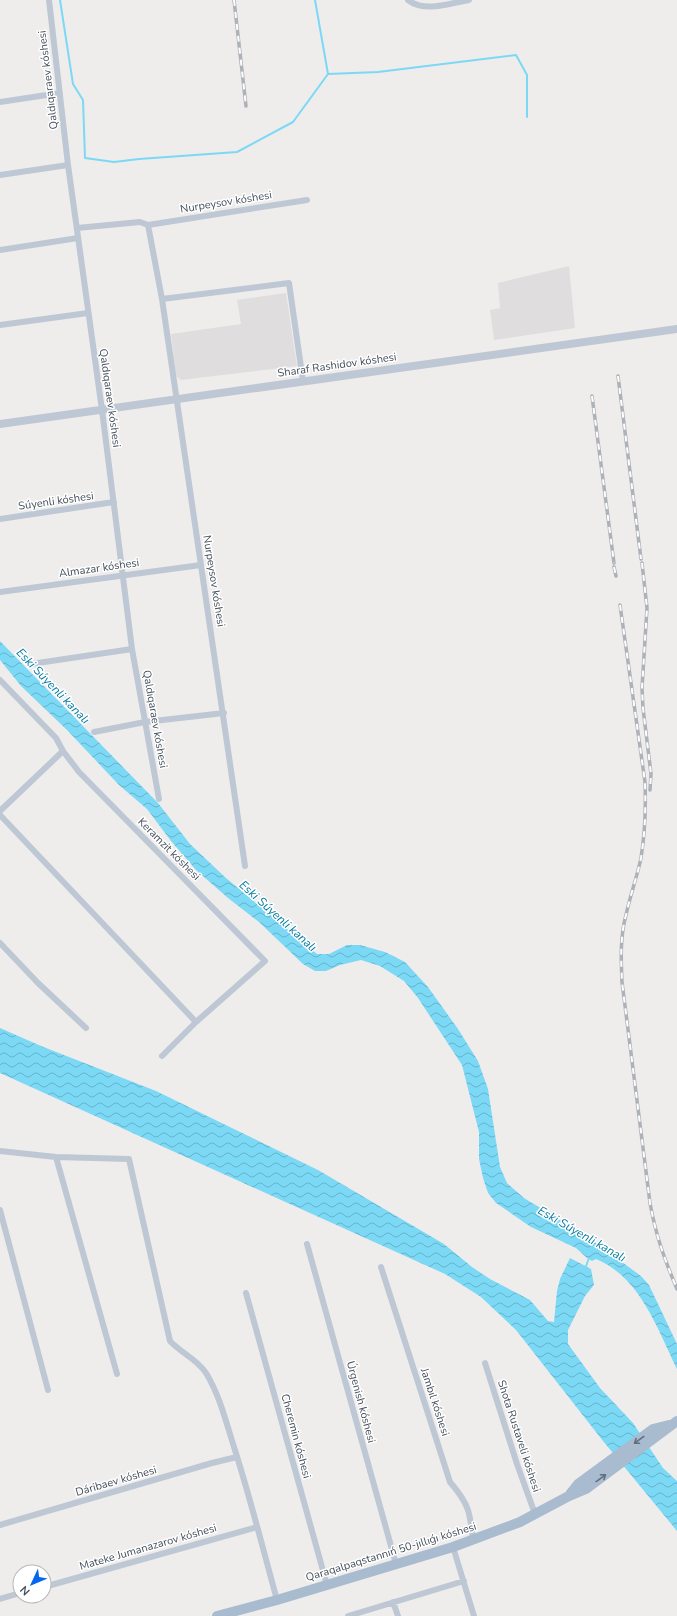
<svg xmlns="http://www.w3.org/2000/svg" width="677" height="1616" font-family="'Nunito Sans',sans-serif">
<defs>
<pattern id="water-waves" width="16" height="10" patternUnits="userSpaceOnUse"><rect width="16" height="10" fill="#7cd9f5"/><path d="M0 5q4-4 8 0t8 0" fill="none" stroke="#67b2c9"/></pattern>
</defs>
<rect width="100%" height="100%" fill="#efecec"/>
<!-- education -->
<path fill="#e0ddde" d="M569 266 575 328 494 340 490 310 500 308 498 283Z
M286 293 297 366 181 380 176 376 171 334 241 324 237 300Z"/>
<!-- water -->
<path fill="url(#water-waves)" d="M0 641 158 803 190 844 226 878 317 954H329L347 945H360L385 952 405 962 428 987 458 1029 478 1061 488 1089 500 1167 507 1183 524 1198 589 1238 641 1276 649 1285 677 1344V1369C657 1328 640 1277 596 1259L592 1261 587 1258 576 1248 531 1227 496 1203 488 1193 483 1178 479 1159V1132L462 1065 418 998 404 981 380 966 361 960 340 965 326 971H315L303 964 259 922 228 898 196 870 171 841 147 809 119 785 67 730 21 686 0 660Z
M0 1028 41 1046 156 1091 318 1170 444 1244 472 1267 490 1279 530 1300 548 1321 554 1322 557 1291 560 1279 570 1258 591 1269 594 1285 585 1296 568 1330V1344L600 1388 633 1423 663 1468 677 1481V1531L603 1441 516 1330 481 1297 445 1274 0 1073Z"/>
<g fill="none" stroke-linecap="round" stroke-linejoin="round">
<!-- stream -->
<path stroke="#7cd9f5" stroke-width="2" d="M60 0 73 84 83 100 85 158 114 162 139 159 237 152 293 122 328 74 378 72 516 55 527 75V117
M315 0 328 74
M585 1269 589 1258"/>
<!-- minor -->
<path stroke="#bdc8d4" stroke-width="6" d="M49 0 68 165 102 410 132 649 159 799
M408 0C425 13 450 3 469 0
M0 102 60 93
M0 175 68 165
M148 225 162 299 245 866
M77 228 140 222 148 225 307 200
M0 250 78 238
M162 299 289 283 303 381
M0 325 88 313
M0 519 114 502
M0 592 201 565
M31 664 132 649
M0 680 56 738 63 751 79 772 265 961 196 1022 162 1056
M94 732 145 722 224 713
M0 811 63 751
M0 815 196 1022
M0 943 38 983 86 1028
M0 1151 56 1157 129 1159 170 1341C181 1353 197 1359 206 1373 220 1396 226 1422 234 1447 250 1497 263 1549 277 1600
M56 1157 117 1374
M0 1210 48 1390
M307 1244 396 1564
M381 1267 450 1482C469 1504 470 1512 473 1540
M246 1293 327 1585
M485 1363 517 1464 535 1514
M0 1525 212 1463 237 1457
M453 1547 474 1616
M44 1587 257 1527
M0 1599 20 1593
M393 1602 398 1616
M348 1616 464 1581"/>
<!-- tertiary -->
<path stroke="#bdc8d4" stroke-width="8" d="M0 424 677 329"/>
<!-- primary -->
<path stroke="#a8bbcf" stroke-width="10" d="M570 1494 578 1484 653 1429 669 1425
M217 1616 277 1600 453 1547 520 1522 567 1497 586 1489 677 1421"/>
<defs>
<path id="rail" d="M234 0 246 106
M618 376 641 559
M592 396 614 563
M642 563 647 608 642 688 643 708 651 774 650 790
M614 567 616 576
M620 605 645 782C646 808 645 833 641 858 637 877 630 896 626 915 620 937 621 959 622 982L650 1203C656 1236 664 1258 677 1289"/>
</defs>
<!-- rail casing -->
<use href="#rail" stroke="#adb1b8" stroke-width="3.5"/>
<!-- rail -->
<use href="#rail" stroke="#fff" stroke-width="2" stroke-dasharray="6" stroke-linecap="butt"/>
</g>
<!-- one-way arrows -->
<defs><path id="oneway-shaft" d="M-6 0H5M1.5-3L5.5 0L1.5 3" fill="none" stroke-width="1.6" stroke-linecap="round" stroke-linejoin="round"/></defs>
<g stroke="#616f7e">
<use href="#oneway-shaft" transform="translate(639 1440) rotate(144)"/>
<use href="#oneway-shaft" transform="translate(601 1478) rotate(-36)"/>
</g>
<g text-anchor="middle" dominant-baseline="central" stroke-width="3" stroke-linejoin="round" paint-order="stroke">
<!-- street labels -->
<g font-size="11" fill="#434f5b" stroke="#fff">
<text transform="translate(48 80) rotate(-97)">Qaldıqaraev kóshesi</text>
<text transform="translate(226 202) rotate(-9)">Nurpeysov kóshesi</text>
<text transform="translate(337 365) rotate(-8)">Sharaf Rashidov kóshesi</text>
<text transform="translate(110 398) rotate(82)">Qaldıqaraev kóshesi</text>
<text transform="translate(56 501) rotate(-8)">Súyenli kóshesi</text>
<text transform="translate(99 568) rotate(-8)">Almazar kóshesi</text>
<text transform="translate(214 581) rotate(81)">Nurpeysov kóshesi</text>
<text transform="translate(155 719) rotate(80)">Qaldıqaraev kóshesi</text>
<text transform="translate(169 849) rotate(45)">Keramzit kóshesi</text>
<text transform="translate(361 1402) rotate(75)">Úrgenish kóshesi</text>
<text transform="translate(435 1402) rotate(72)">Jambıl kóshesi</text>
<text transform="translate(296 1436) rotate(75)">Cheremin kóshesi</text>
<text transform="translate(519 1436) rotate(72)">Shota Rustaveli kóshesi</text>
<text transform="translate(116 1481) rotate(-16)">Dáribaev kóshesi</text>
<text transform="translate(148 1547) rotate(-16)">Mateke Jumanazarov kóshesi</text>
<text transform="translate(391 1552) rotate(-17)">Qaraqalpaqstannıń 50-jıllıǵı kóshesi</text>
</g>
<!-- water labels -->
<g font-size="12" font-style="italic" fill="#027ca1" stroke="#fff">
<text transform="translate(53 686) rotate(46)">Eski Súyenli kanalı</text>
<text transform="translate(278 916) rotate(42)">Eski Súyenli kanalı</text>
<text transform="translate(582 1234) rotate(30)">Eski Súyenli kanalı</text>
</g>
</g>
<!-- north arrow -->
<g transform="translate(32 1584) rotate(226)"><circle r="19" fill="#ffffff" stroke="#b4b9bd"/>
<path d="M0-3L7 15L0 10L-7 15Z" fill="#0566f0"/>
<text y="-6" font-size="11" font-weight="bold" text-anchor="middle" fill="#434f5b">N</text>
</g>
</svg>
